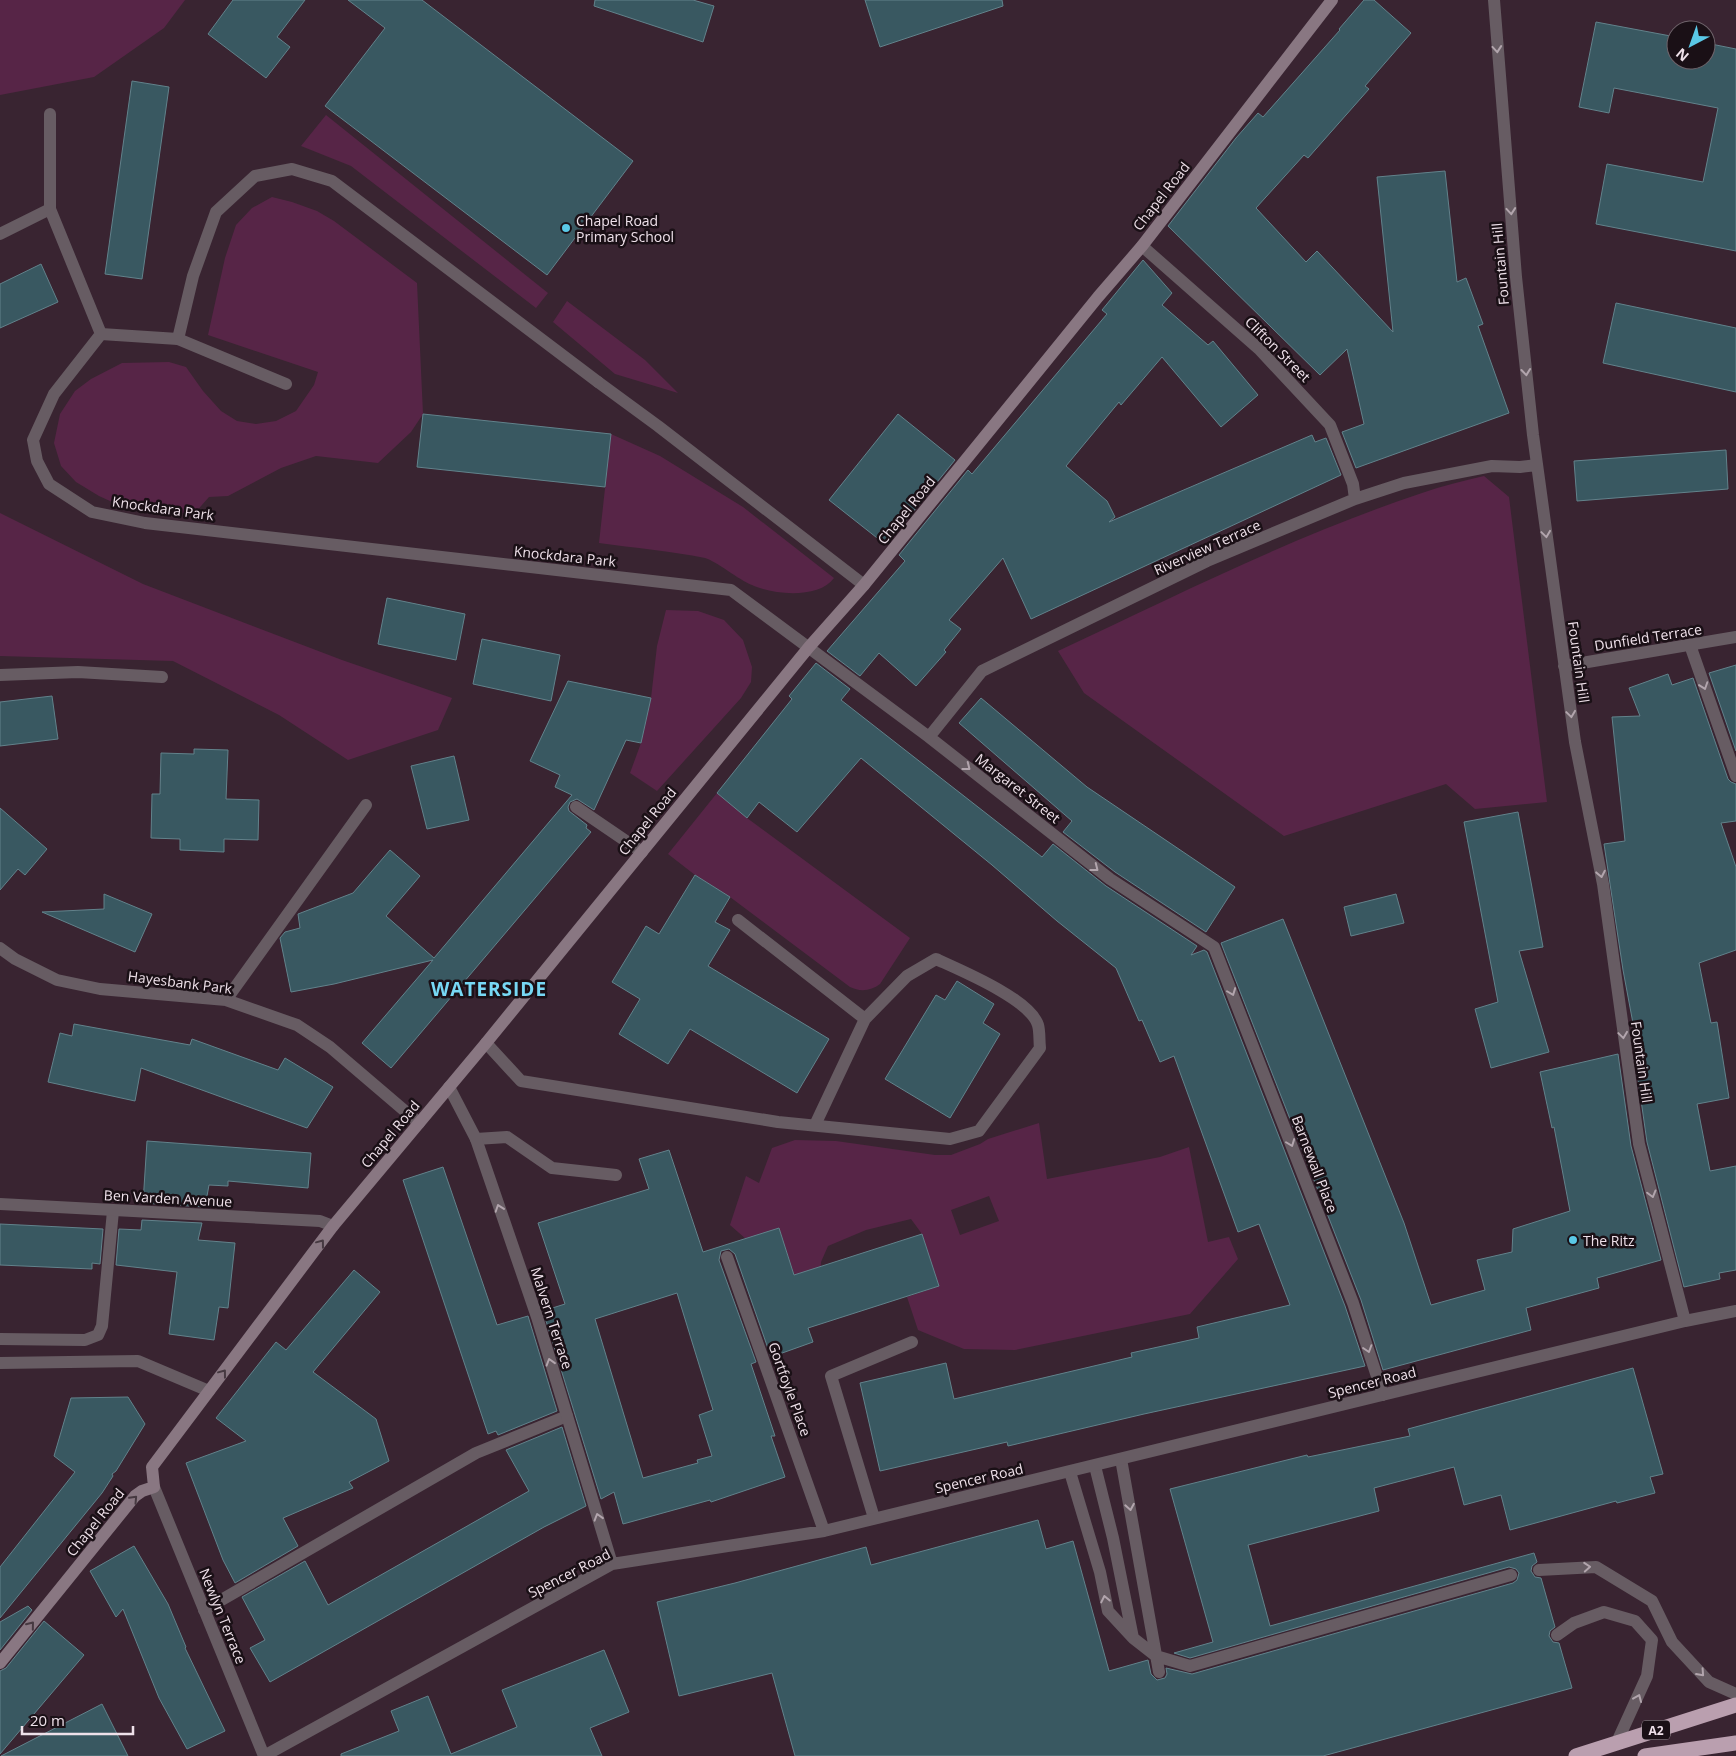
<svg xmlns="http://www.w3.org/2000/svg" width="1736" height="1756" font-family="'Open Sans',sans-serif">
<rect width="100%" height="100%" fill="#392431"/>
<!-- green -->
<path fill="#572547" fill-rule="evenodd" d="M0 0H185L164 28 94 77 0 95Z
M326 115 548 293 536 308 351 166 301 146Z
M272 197 292 202 317 211 334 221 417 283 423 414 411 432 378 463 316 456 281 468 228 496 209 497 194 514 121 506 99 496 76 482 61 466 54 443 60 414 75 391 91 379 122 363 169 362 186 367 203 391 221 411 237 421 256 424 276 421 296 411 314 385 318 372 208 335 225 258 236 225 252 208Z
M567 301 645 360 678 393 615 374 553 322Z
M611 434 660 456 743 507 834 578C819 599 773 595 752 585 739 580 716 561 705 558 671 551 634 548 599 543Z
M1484 476 1509 497 1547 802 1475 809 1446 784 1284 836 1084 693 1058 651C1177 595 1296 535 1422 493 1442 486 1463 481 1484 476Z
M0 513 143 584 342 660 452 698 438 730 348 760 279 715 173 661 0 656Z
M666 610 698 611 724 620 743 640 752 667 751 682 741 698 657 791 630 773 641 743 651 698 657 646Z
M717 793 747 818 910 938 880 984C871 991 860 992 850 987L730 897 695 875 668 854Z
M1039 1123 1047 1179 1160 1157 1189 1147 1208 1242 1229 1237 1238 1259 1190 1314 1015 1350 964 1349 918 1330 907 1297 939 1286 922 1234 911 1219 866 1230 828 1246 821 1262 820 1285 799 1289 779 1228 746 1239 730 1225 746 1176 759 1183 772 1148 795 1140 836 1141 935 1155H951L980 1144 988 1139ZM989 1196 999 1221 960 1235 951 1210Z"/>
<!-- building -->
<path fill="#395861" stroke="#62828b" fill-rule="evenodd" d="M233 0H305L277 37 290 47 266 78 208 34Z
M348 0H422L633 161 547 275 325 106 385 28Z
M595 0H693L714 6 703 42 594 6Z
M865 0H1002L1003 6 880 47Z
M1364 0H1374L1411 33 1365 86 1369 89 1308 158 1304 155 1256 208 1306 262 1317 251 1393 332 1377 177 1445 171 1457 282 1466 278 1483 324 1478 326 1509 413 1356 468 1342 432 1364 424 1347 349 1320 375 1168 226 1236 138 1258 113 1263 117 1340 30 1339 29Z
M1596 22 1676 37V60H1706V43L1736 49V251L1596 224 1607 164 1703 182 1718 108 1614 88 1609 113 1579 107Z
M132 81 169 87 142 279 105 274Z
M1143 260 1172 293 1162 305 1208 345 1213 341 1258 395 1221 427 1162 357 1121 405 1119 402 1066 466 1107 501 1115 517 1109 522 1312 435 1315 442 1326 438 1341 475 1031 619 1003 558 949 620 961 629 944 650 946 652 916 686 879 653 860 676 827 651 905 561 899 555 968 470 972 474 1107 314 1102 310Z
M41 264 58 302 0 328V284Z
M1616 303 1736 328V392L1603 363Z
M423 414 611 434 605 487 417 467Z
M898 414 955 460 886 545 829 500Z
M1726 450 1728 489 1577 501 1574 461Z
M387 598 465 614 456 660 378 644Z
M482 639 560 655 551 701 473 684Z
M816 663 850 689 841 700 1042 857 1053 844 1106 886 1197 946 1191 955 1204 950 1207 952 1345 1306 1365 1366 1144 1414 1008 1446 1007 1442 880 1471 860 1383 946 1363 954 1399 1132 1357 1131 1353 1199 1338 1197 1327 1290 1305 1259 1224 1238 1232 1174 1056 1160 1062 1142 1020 1139 1021 1116 968 1057 921 992 865 861 758 797 832 759 802 747 818 717 793 792 699 789 696Z
M1736 665V751L1709 673Z
M1668 674 1672 685 1693 678 1728 779 1731 782 1736 784V821L1721 823 1736 867V950L1699 963 1711 1023 1717 1022 1729 1098 1697 1104 1710 1171 1736 1166V1270L1719 1273 1720 1279 1684 1287 1647 1142 1634 1051 1638 1050 1623 970 1604 844 1625 841 1612 717 1640 716 1629 688Z
M568 681 651 698 641 743 626 740 594 810 577 799 570 802 568 807 569 811 587 825 586 828 591 832 391 1068 362 1043 433 960 334 984 291 992 280 938 285 932 300 928 298 914 353 893 390 850 420 876 386 916 434 958 572 795 555 787 560 775 530 761Z
M52 696 58 739 0 746V702Z
M981 698 1087 787 1235 887 1206 932 1115 872 1063 832 1072 821 959 723Z
M194 749 228 750 226 799 259 800 258 840 224 839V852L180 850V839L151 838 152 794H160L161 753 194 754Z
M454 756 469 820 427 829 411 766Z
M0 808 47 849 25 875 18 869 0 890Z
M1518 812 1543 947 1519 951 1549 1052 1491 1068 1475 1009 1498 1002 1464 822Z
M695 875 730 897 715 922 730 930 708 966 829 1039 797 1093 690 1029 668 1064 619 1034 640 999 612 982 646 926 659 934Z
M104 894 152 914 135 952 42 912 104 909Z
M1396 894 1404 923 1351 936 1344 907Z
M1283 919 1404 1223 1431 1305 1485 1290 1477 1260 1512 1252 1513 1229 1570 1211 1554 1127 1552 1128 1540 1072 1618 1054 1631 1146 1661 1260 1597 1278 1599 1288 1526 1308 1531 1330 1383 1370 1361 1300 1221 943Z
M957 981 994 1004 983 1023 1000 1034 950 1118 885 1079 936 995 945 1000Z
M74 1024 190 1045 192 1039 278 1070 285 1058 333 1087 307 1128 141 1068 135 1101 48 1082 60 1033 72 1036Z
M147 1141 311 1153 308 1188 228 1181V1186L209 1185 205 1207 143 1203Z
M669 1150 703 1252 779 1228 794 1275 922 1234 939 1286 808 1328 813 1342 771 1357 735 1254 729 1249 721 1251 719 1260 756 1362 751 1364 775 1436H771L785 1477 711 1502 710 1500 623 1524 614 1492 601 1499 543 1311 565 1304 538 1223 649 1189 639 1159ZM677 1293 713 1410 699 1415 712 1456 697 1460 698 1463 643 1478 595 1319Z
M443 1167 497 1325 528 1316 557 1411 498 1435 496 1431 488 1434 403 1180Z
M142 1220 202 1223 198 1240 235 1243 228 1308 219 1307 214 1340 169 1334 177 1272 116 1265 119 1229 141 1230Z
M0 1224 103 1229 100 1264 92 1263V1269L0 1265Z
M354 1270 380 1292 313 1372 376 1419 389 1461 349 1482 353 1488 283 1518 298 1546 235 1583 223 1560 186 1463 246 1441 216 1418 276 1342 286 1350Z
M1633 1368 1663 1474 1650 1477 1655 1493 1617 1503 1616 1501 1510 1530 1501 1495 1464 1505 1454 1467 1374 1488 1379 1511 1248 1545 1270 1626 1534 1553 1537 1562 1532 1566 1531 1571 1535 1577 1541 1578 1555 1627 1550 1631 1549 1636 1553 1642 1559 1643 1572 1688 1323 1756H795L772 1673 679 1696 657 1602 735 1583 866 1547 871 1565 1038 1520 1046 1549 1073 1541 1109 1671 1148 1660 1151 1674 1157 1680 1165 1678 1167 1674 1166 1668 1192 1674 1513 1583 1517 1580 1519 1573 1516 1569 1509 1567 1190 1658 1174 1653 1213 1642 1170 1489 1307 1455 1308 1457 1410 1436 1408 1429Z
M128 1397 145 1424 116 1471 112 1474 113 1476 102 1493 0 1618V1567L75 1472 54 1456 71 1398Z
M562 1427 586 1506 544 1527 270 1682 250 1648 265 1640 242 1597 305 1561 328 1605 529 1491 506 1450Z
M134 1546 168 1604 186 1647 185 1648 225 1731 187 1749 159 1698 123 1609 116 1617 90 1571Z
M28 1606 32 1610 0 1650V1622Z
M44 1621 84 1655 0 1754V1671L6 1668Z
M604 1650 629 1712 590 1728 602 1756H341V1754L399 1731 391 1711 428 1696 451 1754 517 1727 502 1690Z
M102 1704 128 1756H1Z"/>
<g fill="none" stroke-linecap="round" stroke-linejoin="round">
<!-- lane -->
<path stroke="#675c63" stroke-width="12" d="M178 339 286 384
M598 382 658 426 864 585
M576 807 642 852
M738 920 865 1019
M486 1043 521 1081 778 1122 950 1139 979 1131 1040 1048C1039 1040 1040 1032 1038 1025 1030 999 960 970 936 959L907 976 865 1019 815 1125
M476 1139 507 1137 552 1168 616 1175
M0 1339 85 1340 98 1335 102 1326 113 1211
M1121 1459 1159 1672
M1095 1466 1113 1538 1133 1638
M1070 1472 1100 1572 1108 1611 1133 1638 1156 1656 1190 1666 1511 1575
M874 1518 831 1376 912 1342
M1539 1570 1596 1567 1652 1601 1672 1642 1709 1682 1736 1694
M204 1610 476 1453 567 1416
M1557 1635 1574 1623 1604 1612 1635 1621 1652 1640 1647 1676 1617 1742"/>
<!-- street -->
<path stroke="#675c63" stroke-width="12" d="M1494 0 1516 277 1533 435 1575 742 1603 884 1639 1144 1685 1321
M50 114V209L101 334
M0 234 50 209
M1142 246 1259 349 1330 425 1353 484 1355 499
M598 382 332 181 292 169 255 176 216 212 193 276 178 339 101 334 54 394 33 440 37 461 49 484 92 512 145 523 731 590 929 737 1110 879 1214 947 1353 1303 1383 1395
M1690 645 1736 776
M1564 666 1736 637
M0 675 78 672 162 677
M929 737 982 671 1207 561 1355 499 1404 483 1492 466 1520 467 1537 465
M0 948 15 959 57 980 100 989 226 1000 297 1025 330 1047 419 1123
M226 1000 366 805
M449 1087 476 1139 537 1317 612 1564
M0 1204 320 1221 333 1226
M727 1257 824 1531
M0 1363 138 1361 209 1391
M154 1487 264 1756
M264 1756 612 1564 824 1531 1685 1321 1736 1311"/>
<!-- secondary -->
<path stroke="#897782" stroke-width="12" d="M0 1663 135 1496 142 1491 154 1487 152 1467 333 1226 486 1043 809 647 864 585 1098 297 1142 246 1332 0"/>
<!-- highway -->
<path stroke="#ba9faf" stroke-width="15" d="M1576 1756 1736 1705
M1645 1756 1736 1743"/>
</g>
<!-- one-way arrows -->
<defs><path id="oneway-chevron" d="M-2-3.5L2.5 0L-2 3.5" fill="none" stroke-width="1.6" stroke-linecap="round" stroke-linejoin="round" transform="scale(1.25)"/></defs>
<g stroke="#b2a5ad">
<use href="#oneway-chevron" transform="translate(1497 49) rotate(85)"/>
<use href="#oneway-chevron" transform="translate(1511 211) rotate(85)"/>
<use href="#oneway-chevron" transform="translate(1526 372) rotate(84)"/>
<use href="#oneway-chevron" transform="translate(1546 534) rotate(82)"/>
<use href="#oneway-chevron" transform="translate(1704 686) rotate(71)"/>
<use href="#oneway-chevron" transform="translate(1571 714) rotate(82)"/>
<use href="#oneway-chevron" transform="translate(967 767) rotate(38)"/>
<use href="#oneway-chevron" transform="translate(1095 868) rotate(38)"/>
<use href="#oneway-chevron" transform="translate(1601 874) rotate(79)"/>
<use href="#oneway-chevron" transform="translate(1232 992) rotate(69)"/>
<use href="#oneway-chevron" transform="translate(1623 1035) rotate(82)"/>
<use href="#oneway-chevron" transform="translate(1291 1143) rotate(69)"/>
<use href="#oneway-chevron" transform="translate(1652 1194) rotate(75)"/>
<use href="#oneway-chevron" transform="translate(499 1208) rotate(-109)"/>
<use href="#oneway-chevron" transform="translate(1368 1349) rotate(72)"/>
<use href="#oneway-chevron" transform="translate(550 1362) rotate(-107)"/>
<use href="#oneway-chevron" transform="translate(1130 1507) rotate(80)"/>
<use href="#oneway-chevron" transform="translate(598 1517) rotate(-107)"/>
<use href="#oneway-chevron" transform="translate(1587 1567) rotate(-4)"/>
<use href="#oneway-chevron" transform="translate(1105 1599) rotate(-102)"/>
<use href="#oneway-chevron" transform="translate(1701 1673) rotate(48)"/>
<use href="#oneway-chevron" transform="translate(1638 1698) rotate(-67)"/>
</g>
<g stroke="#463941">
<use href="#oneway-chevron" transform="translate(321 1243) rotate(-53)"/>
<use href="#oneway-chevron" transform="translate(223 1373) rotate(-53)"/>
<use href="#oneway-chevron" transform="translate(134 1499) rotate(-47)"/>
<use href="#oneway-chevron" transform="translate(31 1625) rotate(-51)"/>
</g>
<!-- markers -->
<g fill="#5ac8e6" stroke="#1a1016" stroke-width="2">
<circle cx="566" cy="228" r="5"/>
<circle cx="1573" cy="1240" r="5"/>
</g>
<g text-anchor="middle" dominant-baseline="central" stroke-width="5" stroke-linejoin="round" paint-order="stroke">
<!-- shield labels -->
<rect fill="#1a1016" stroke="#afa2aa" stroke-width="1" x="1642" y="1720.5" width="28" height="19" rx="4"/>
<g font-size="12" font-weight="bold" fill="#efe1ea">
<text x="1656" y="1730">A2</text>
</g>
<!-- street labels -->
<g font-size="14" fill="#efe1ea" stroke="#1a1016">
<text transform="translate(1161 196) rotate(-52)">Chapel Road</text>
<text transform="translate(1500 264) rotate(-95)">Fountain Hill</text>
<text transform="translate(1278 349) rotate(45)">Clifton Street</text>
<text transform="translate(163 508) rotate(8)">Knockdara Park</text>
<text transform="translate(906 510) rotate(-51)">Chapel Road</text>
<text transform="translate(1207 547) rotate(-24)">Riverview Terrace</text>
<text transform="translate(565 556) rotate(6)">Knockdara Park</text>
<text transform="translate(1648 637) rotate(-9)">Dunfield Terrace</text>
<text transform="translate(1579 662) rotate(82)">Fountain Hill</text>
<text transform="translate(1018 788) rotate(38)">Margaret Street</text>
<text transform="translate(647 821) rotate(-51)">Chapel Road</text>
<text transform="translate(180 982) rotate(7)">Hayesbank Park</text>
<text transform="translate(1642 1062) rotate(82)">Fountain Hill</text>
<text transform="translate(390 1134) rotate(-50)">Chapel Road</text>
<text transform="translate(1315 1164) rotate(69)">Barnewall Place</text>
<text transform="translate(168 1198) rotate(3)">Ben Varden Avenue</text>
<text transform="translate(552 1318) rotate(72)">Malvern Terrace</text>
<text transform="translate(1372 1382) rotate(-14)">Spencer Road</text>
<text transform="translate(790 1389) rotate(70)">Gortfoyle Place</text>
<text transform="translate(979 1478) rotate(-13)">Spencer Road</text>
<text transform="translate(95 1522) rotate(-51)">Chapel Road</text>
<text transform="translate(569 1573) rotate(-27)">Spencer Road</text>
<text transform="translate(223 1616) rotate(68)">Newlyn Terrace</text>
</g>
<!-- poi labels -->
<g font-size="14" fill="#efe1ea" stroke="#1a1016" text-anchor="start">
<text x="576" y="220">Chapel Road<tspan x="576" dy="16">Primary School</tspan></text>
<text x="1583" y="1240">The Ritz</text>
</g>
<!-- district labels -->
<g font-size="19" font-weight="bold" letter-spacing="1" fill="#77d8f4" stroke="#1a1016">
<text x="489" y="989">WATERSIDE</text>
</g>
</g>
<!-- north arrow -->
<g transform="translate(1691 45) rotate(221)"><circle r="24" fill="#1a1016" stroke="#6f646b"/>
<path d="M0-4L9 19L0 12L-9 19Z" fill="#5ac8e6"/>
<text y="-8" font-size="14" font-weight="bold" text-anchor="middle" fill="#efe1ea">N</text>
</g>
<!-- scale -->
<path d="M22 1726v8h111v-8" fill="none" stroke="#efe1ea" stroke-width="2.5"/>
<text x="30" y="1726" font-size="15" fill="#efe1ea" stroke="#1a1016" stroke-width="4" paint-order="stroke">20 m</text>
</svg>
